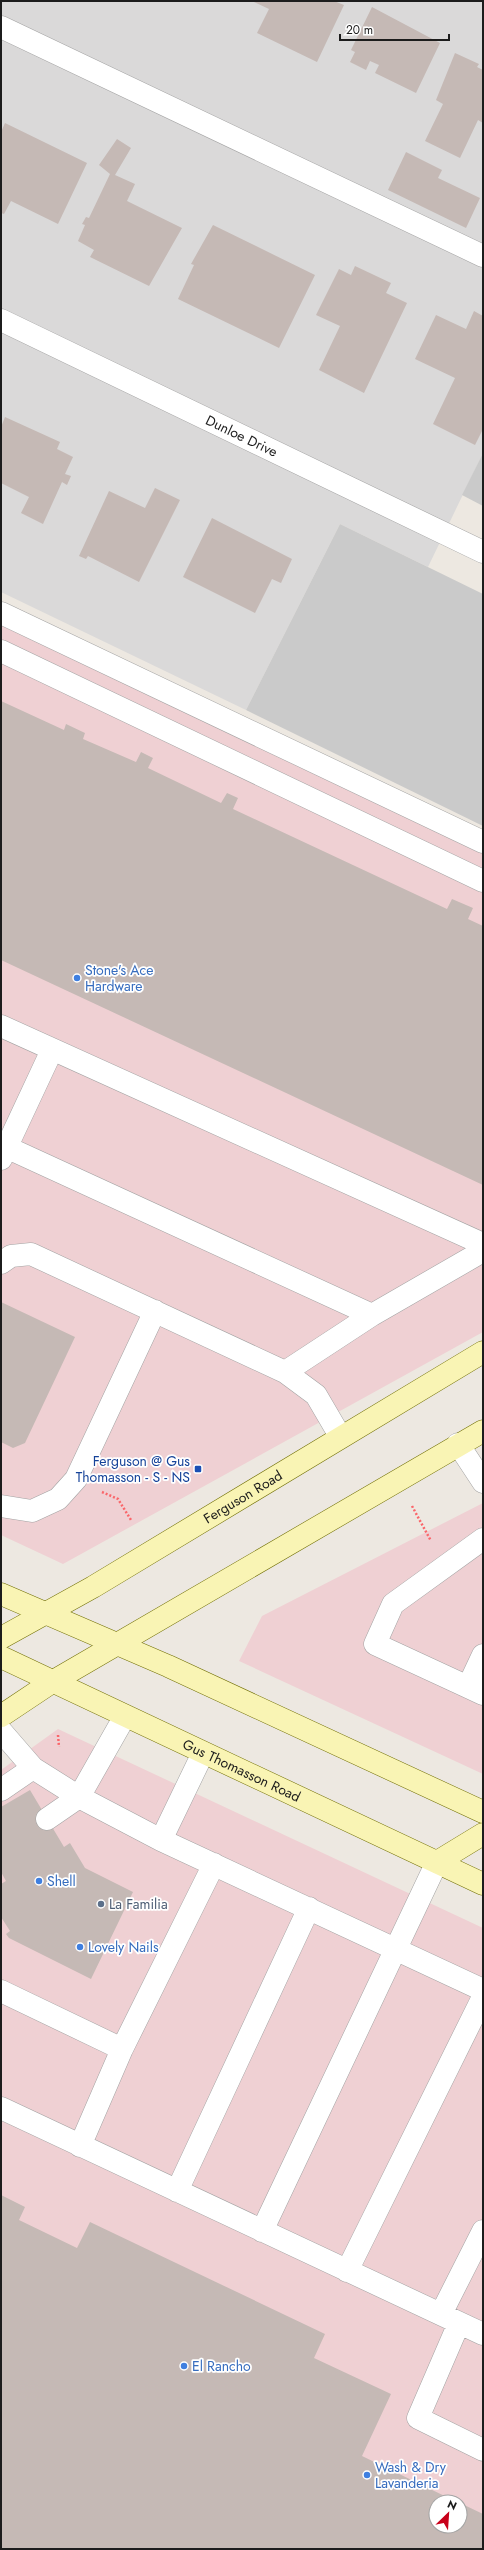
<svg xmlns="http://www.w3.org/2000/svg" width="484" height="2550" font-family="Jost,sans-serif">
<rect width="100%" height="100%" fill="#ede8e1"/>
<!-- residential -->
<path fill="#dad9d9" d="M1 1H483V453L428 567 340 524 246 710 1 592Z"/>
<!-- commercial -->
<path fill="#efd0d3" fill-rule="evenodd" d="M1 613 483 847V1332L63 1564 1 1535Z
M483 1503V1774L239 1661 262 1616Z
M58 1729 483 1928V2549H1V1770ZM436 2502H460V2526H436Z"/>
<!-- religious -->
<path fill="#cacaca" d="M483 453V506L462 495Z
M340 524 483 594V826L246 710Z"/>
<!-- building -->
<path fill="#c5b9b5" d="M252 1H334L344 5 317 62 257 33 269 9Z
M372 7 440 43 416 93 375 73 379 65 370 61 366 70 350 62 355 52 351 50Z
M455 53 479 64 477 67 483 70V123L478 120 460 158 425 141 443 104 436 100Z
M5 123 87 163 58 224 11 201 4 214 1 213V132Z
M117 139 131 148 115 175 135 184 127 201 182 228 149 286 90 257 94 250 78 241 85 225 82 224 86 217 89 218 110 174 99 165Z
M406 152 442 170 438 178 480 198 466 228 388 190Z
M213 225 315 275 279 348 178 299 194 265 191 264Z
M355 266 391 283 386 293 407 303 364 393 319 370 340 326 316 315 339 269 351 275Z
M474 311 483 316V429L475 445 433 424 455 378 415 359 436 315 466 329Z
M5 417 60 442 57 449 73 457 65 474 71 476 67 485 62 482 43 524 21 513 29 497 1 483V427Z
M155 488 180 500 139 582 88 556 86 559 79 556 109 491 145 508Z
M212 518 292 559 281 583 272 579 255 613 183 577Z
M1 701 64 730 66 724 85 733 83 739 136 762 141 752 153 758 148 768 221 803 227 793 238 798 233 809 447 909 452 899 473 908 468 919 483 926V1185L1 960Z
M1 1302 75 1337 25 1443 13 1448 1 1442Z
M30 1790 64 1847 70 1843 85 1868 133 1892 91 1979 9 1938 6 1934 10 1931 1 1917V1884L6 1881 1 1872V1807Z
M1 2195 25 2207 19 2220 77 2248 90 2222 325 2334 314 2358 391 2394 362 2456 457 2502H436V2526H460V2503L483 2514V2549H1Z"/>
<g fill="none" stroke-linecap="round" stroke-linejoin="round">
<defs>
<path id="lane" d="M1 27 483 256
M1 613 483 842
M1 651 483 881
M1 1026 483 1244
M6 1147 372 1315 285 1372 316 1395 340 1436
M1 1159 52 1050
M1 1263 11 1256 31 1254 285 1372
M372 1315 483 1251
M458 1444 483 1482
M1 1506 32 1511 58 1499 76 1479 155 1311
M483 1655 468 1687 483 1694
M468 1687 375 1644 393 1604 483 1539
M1 1731 33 1768 79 1797 161 1840
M203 1753 161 1840 483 1990
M1 1790 33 1768
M47 1819 79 1797 125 1716
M1 1991 122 2049 214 1864
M1 2108 483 2334
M80 2146 122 2049
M177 2191 309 1908
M262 2231 437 1862
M347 2271 483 1997
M441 2314 483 2231
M459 2323 418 2418 483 2450"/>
<g id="street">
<path id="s1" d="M1 320 483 552"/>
</g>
<g id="secondary">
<path d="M1 1594 168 1666 483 1812"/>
<path id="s2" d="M1 1638 93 1587 483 1352"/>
<path id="s3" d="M1 1657 483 1884"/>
<path d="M1 1716 52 1682 483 1431"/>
<path d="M437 1862 483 1834"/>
</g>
</defs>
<!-- lane casing -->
<use href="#lane" stroke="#a3a3a3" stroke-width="23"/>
<!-- street casing -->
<use href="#street" stroke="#a3a3a3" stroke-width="23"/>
<!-- secondary casing -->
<use href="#secondary" stroke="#716f05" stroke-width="23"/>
<!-- path -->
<path stroke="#fa666a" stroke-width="2.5" stroke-dasharray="2 2" stroke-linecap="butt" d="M102 1492 118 1499 131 1520
M412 1506 431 1541
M58 1735 59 1747"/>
<!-- lane -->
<use href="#lane" stroke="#fff" stroke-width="22"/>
<!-- street -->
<use href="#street" stroke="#fff" stroke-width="22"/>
<!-- secondary -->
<use href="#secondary" stroke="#f9f4b4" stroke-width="22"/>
</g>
<!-- markers -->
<g fill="#3f7fe0" stroke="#fff" stroke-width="1.5">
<circle cx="77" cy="978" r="4"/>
<circle cx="39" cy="1881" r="4"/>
<circle cx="80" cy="1947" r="4"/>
<circle cx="184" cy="2366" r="4"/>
<circle cx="367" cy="2475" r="4"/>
</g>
<rect fill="#1a4fb4" stroke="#fff" stroke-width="1.5" x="194" y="1465" width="8" height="8" rx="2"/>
<circle fill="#5c6f8a" stroke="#fff" stroke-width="1.5" cx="101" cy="1904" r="4"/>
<g text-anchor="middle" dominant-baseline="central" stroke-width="3.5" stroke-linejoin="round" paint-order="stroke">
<!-- street labels -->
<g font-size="14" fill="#1c1c1c" stroke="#fff">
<text stroke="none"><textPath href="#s1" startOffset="267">Dunloe Drive</textPath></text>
<text stroke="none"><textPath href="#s2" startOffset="280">Ferguson Road</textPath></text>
<text stroke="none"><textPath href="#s3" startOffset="266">Gus Thomasson Road</textPath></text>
</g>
<!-- shop labels -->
<g font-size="14" fill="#366cbe" stroke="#fff" text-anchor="start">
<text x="85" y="970">Stone's Ace<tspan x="85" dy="16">Hardware</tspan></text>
<text x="47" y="1881">Shell</text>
<text x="88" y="1947">Lovely Nails</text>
<text x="192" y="2366">El Rancho</text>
<text x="375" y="2467">Wash &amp; Dry<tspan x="375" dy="16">Lavanderia</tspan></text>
</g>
<!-- transit labels -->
<g font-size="14" fill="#164399" stroke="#fff" text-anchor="end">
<text x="190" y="1461">Ferguson @ Gus<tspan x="190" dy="16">Thomasson - S - NS</tspan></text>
</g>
<!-- service labels -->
<g font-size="14" fill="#4e5e75" stroke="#fff" text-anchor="start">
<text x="109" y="1904">La Familia</text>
</g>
</g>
<!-- border -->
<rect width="484" height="2550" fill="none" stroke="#1c1c1c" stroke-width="4"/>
<!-- north arrow -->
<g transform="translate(448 2514) rotate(25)"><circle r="19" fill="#ffffff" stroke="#a4a4a4"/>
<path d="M0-3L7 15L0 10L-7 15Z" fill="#c8001a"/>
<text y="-6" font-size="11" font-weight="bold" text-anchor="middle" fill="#1c1c1c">N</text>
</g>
<!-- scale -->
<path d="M340 34v6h109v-6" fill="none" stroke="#1c1c1c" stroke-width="2"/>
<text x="346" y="34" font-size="12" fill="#1c1c1c" stroke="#ffffff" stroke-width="3" paint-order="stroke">20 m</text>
</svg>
